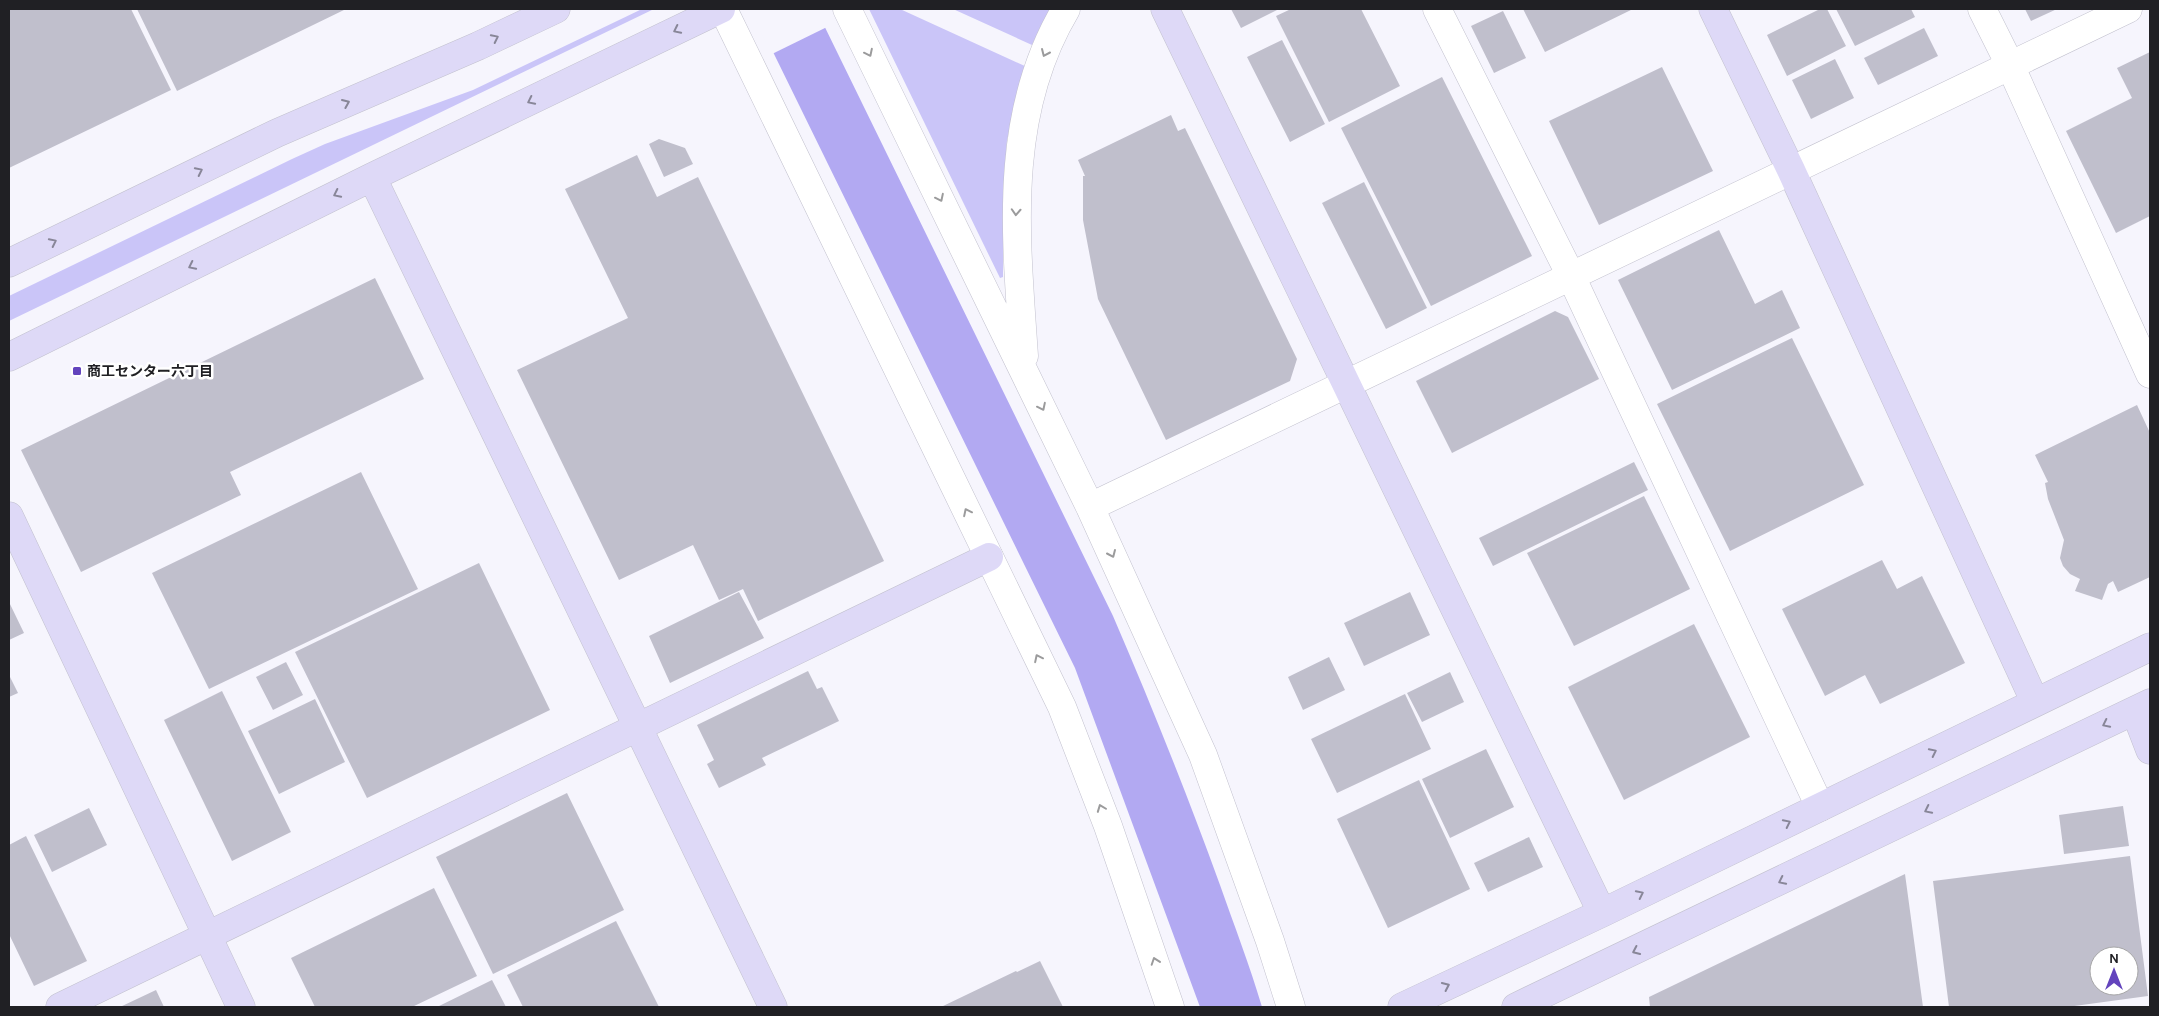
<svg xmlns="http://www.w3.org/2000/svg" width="2159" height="1016" font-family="Karla,'Noto Sans JP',sans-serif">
<rect width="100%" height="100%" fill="#f6f5fd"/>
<!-- green -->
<path fill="#cac5f8" d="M642 9H654L9 321V296L292 159 325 144 473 90Z
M869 9H900L1027 67 1007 140 1003 194V277L1000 278Z
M953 9H1050L1032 45Z"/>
<!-- water -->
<path fill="#b2a9f2" d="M752 9H816L1113 616C1151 704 1187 794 1220 885 1234 925 1250 966 1262 1007H1200L1075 668Z"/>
<!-- pier -->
<path fill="#f6f5fd" d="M750 9H819L827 27 772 54Z"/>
<!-- building -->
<path fill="#c0bfcc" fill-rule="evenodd" d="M9 9H131L171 90 9 168Z
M137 9H346L177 91Z
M1231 9H1279L1241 28Z
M1291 9H1361L1400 86 1329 122 1276 16Z
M1523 9H1633L1545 52Z
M1820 9H1827L1846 46 1787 76 1767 35Z
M1836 9H1911L1915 17 1855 46Z
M2025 9H2057L2031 21Z
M1503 11 1526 58 1494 73 1471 26Z
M1924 28 1938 56 1878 85 1864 58Z
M1282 40 1325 124 1290 142 1247 57Z
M2150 52V216L2116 233 2066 131 2132 98 2117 68Z
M1835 59 1854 98 1811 119 1792 80Z
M1662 67 1713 171 1599 225 1549 121Z
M1442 77 1532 256 1431 306 1341 128Z
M1171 115 1178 131 1185 128 1297 359 1290 381 1166 440 1098 299 1083 220V176H1085L1078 160Z
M659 139 685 148 693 164 664 177 649 144Z
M637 155 657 197 698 177 884 561 758 621 743 589 719 600 693 545 619 580 517 370 628 318 565 189Z
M1364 182 1427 308 1386 329 1322 203Z
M1719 230 1755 304 1782 290 1800 328 1672 390 1618 280Z
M375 278 424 379 230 472 241 495 81 572 21 450Z
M1555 311 1568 317 1599 379 1452 453 1416 381Z
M1792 338 1864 485 1730 551 1657 404Z
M2137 405 2150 433V577L2118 592 2113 581 2108 584 2102 600 2075 591 2080 579 2070 574 2063 566 2060 558 2064 540 2048 499 2045 483 2048 482 2035 455Z
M1634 462 1648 490 1493 566 1479 538Z
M361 472 418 589 209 689 152 573Z
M1644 496 1690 589 1574 646 1527 553Z
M1882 560 1897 589 1922 576 1965 663 1880 704 1865 675 1825 696 1782 609Z
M479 563 550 710 367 798 295 652Z
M739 592 764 638 670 683 649 636Z
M1410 592 1430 635 1364 666 1344 623Z
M9 602 24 633 9 640Z
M1694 624 1750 737 1624 800 1568 687Z
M1329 657 1345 690 1303 710 1288 677Z
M286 662 303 695 273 710 256 677Z
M808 671 817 689 822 687 839 721 762 758 766 765 719 788 707 764 714 760 697 725Z
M1450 672 1464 702 1422 722 1407 693Z
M9 675 18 693 9 697Z
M222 691 291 832 232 861 164 720Z
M1405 694 1431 749 1337 793 1311 739Z
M315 699 345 762 279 794 248 731Z
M1486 749 1514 807 1450 838 1422 779Z
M1419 780 1470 889 1388 928 1337 819Z
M567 793 624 910 493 974 436 857Z
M2123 806 2129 846 2064 854 2059 815Z
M89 808 107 845 52 872 34 835Z
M26 836 87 961 34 986 9 934V845Z
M1529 837 1543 867 1488 892 1474 863Z
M2130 856 2148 996 2067 1007H1949L1933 881ZM2099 956H2129V986H2099Z
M1905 874 1923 1007H1650L1649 997Z
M434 888 477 976 412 1007H315L291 958Z
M616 921 659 1007H523L507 975Z
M1040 961 1063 1007H941L1016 971 1017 972Z
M492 980 506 1007H437Z
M156 990 164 1007H120Z"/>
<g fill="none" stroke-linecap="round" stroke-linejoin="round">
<defs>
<path id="street" d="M723 9 1062 707 1108 826 1170 1007
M847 9 1090 507 1203 755 1270 941 1291 1007
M1437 9 1571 276 1820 807
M1982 9 2010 65 2150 374
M1024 356C1016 237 1002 116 1066 9
M1090 507 2128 9"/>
<path id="secondary" d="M1165 9 1602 913
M1713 9 1791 170 2035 702
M372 177 773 1007
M9 263 277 133 478 46 556 9
M9 357 372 177 721 9
M9 516 241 1007
M2135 711 2150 750
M60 1007 989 557
M1402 1007 1602 913 2150 647
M1516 1007 2150 703"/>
</defs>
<!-- street casing -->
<use href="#street" stroke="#c2c1ce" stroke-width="29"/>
<!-- secondary casing -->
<use href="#secondary" stroke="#c2c1ce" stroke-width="29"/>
<!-- street -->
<use href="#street" stroke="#fff" stroke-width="28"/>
<!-- secondary -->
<use href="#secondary" stroke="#ded9f7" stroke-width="28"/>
</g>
<!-- one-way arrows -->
<defs><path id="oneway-chevron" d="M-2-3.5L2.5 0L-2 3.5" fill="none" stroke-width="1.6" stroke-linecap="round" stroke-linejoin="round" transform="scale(1.25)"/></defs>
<g stroke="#888698">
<use href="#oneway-chevron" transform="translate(677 30) rotate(154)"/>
<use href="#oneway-chevron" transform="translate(495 38) rotate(-26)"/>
<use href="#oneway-chevron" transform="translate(531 101) rotate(154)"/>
<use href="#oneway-chevron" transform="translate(346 103) rotate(-23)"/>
<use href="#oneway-chevron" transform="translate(199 171) rotate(-26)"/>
<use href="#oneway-chevron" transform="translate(337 194) rotate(154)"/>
<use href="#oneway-chevron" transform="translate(53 242) rotate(-26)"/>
<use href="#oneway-chevron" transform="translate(192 266) rotate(154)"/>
<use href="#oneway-chevron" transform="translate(2106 724) rotate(154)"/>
<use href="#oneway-chevron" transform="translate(1933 752) rotate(-26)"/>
<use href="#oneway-chevron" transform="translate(1928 810) rotate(154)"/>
<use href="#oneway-chevron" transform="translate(1787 823) rotate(-26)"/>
<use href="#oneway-chevron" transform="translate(1782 881) rotate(154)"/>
<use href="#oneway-chevron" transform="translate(1640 894) rotate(-26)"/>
<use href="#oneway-chevron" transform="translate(1636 951) rotate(155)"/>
<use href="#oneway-chevron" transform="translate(1446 986) rotate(-25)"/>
</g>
<g stroke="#9b9b9c">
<use href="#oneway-chevron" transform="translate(869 53) rotate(64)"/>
<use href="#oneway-chevron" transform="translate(1045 53) rotate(114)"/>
<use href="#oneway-chevron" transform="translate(940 198) rotate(64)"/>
<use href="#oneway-chevron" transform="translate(1016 212) rotate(93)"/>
<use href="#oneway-chevron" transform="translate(1042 407) rotate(64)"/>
<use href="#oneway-chevron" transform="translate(967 512) rotate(-116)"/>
<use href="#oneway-chevron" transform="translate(1112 554) rotate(66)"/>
<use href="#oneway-chevron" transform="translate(1038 658) rotate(-116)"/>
<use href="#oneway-chevron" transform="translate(1101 808) rotate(-111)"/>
<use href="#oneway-chevron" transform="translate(1155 961) rotate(-109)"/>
</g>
<!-- markers -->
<rect fill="#6344bd" stroke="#fff" stroke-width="2" x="72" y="366" width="10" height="10" rx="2.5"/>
<g text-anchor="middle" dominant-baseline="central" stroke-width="5" stroke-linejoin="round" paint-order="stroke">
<!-- poi labels -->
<g font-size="14" font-weight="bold" fill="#202024" stroke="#fff" text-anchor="start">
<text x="87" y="371">商工センター六丁目</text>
</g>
</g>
<!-- border -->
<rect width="2159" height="1016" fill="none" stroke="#202024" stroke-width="20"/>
<!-- north arrow -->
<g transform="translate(2114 971)"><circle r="24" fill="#ffffff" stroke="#a6a6a7"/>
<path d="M0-4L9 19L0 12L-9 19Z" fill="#6344bd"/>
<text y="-8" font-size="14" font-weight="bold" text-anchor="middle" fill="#202024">N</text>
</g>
</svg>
